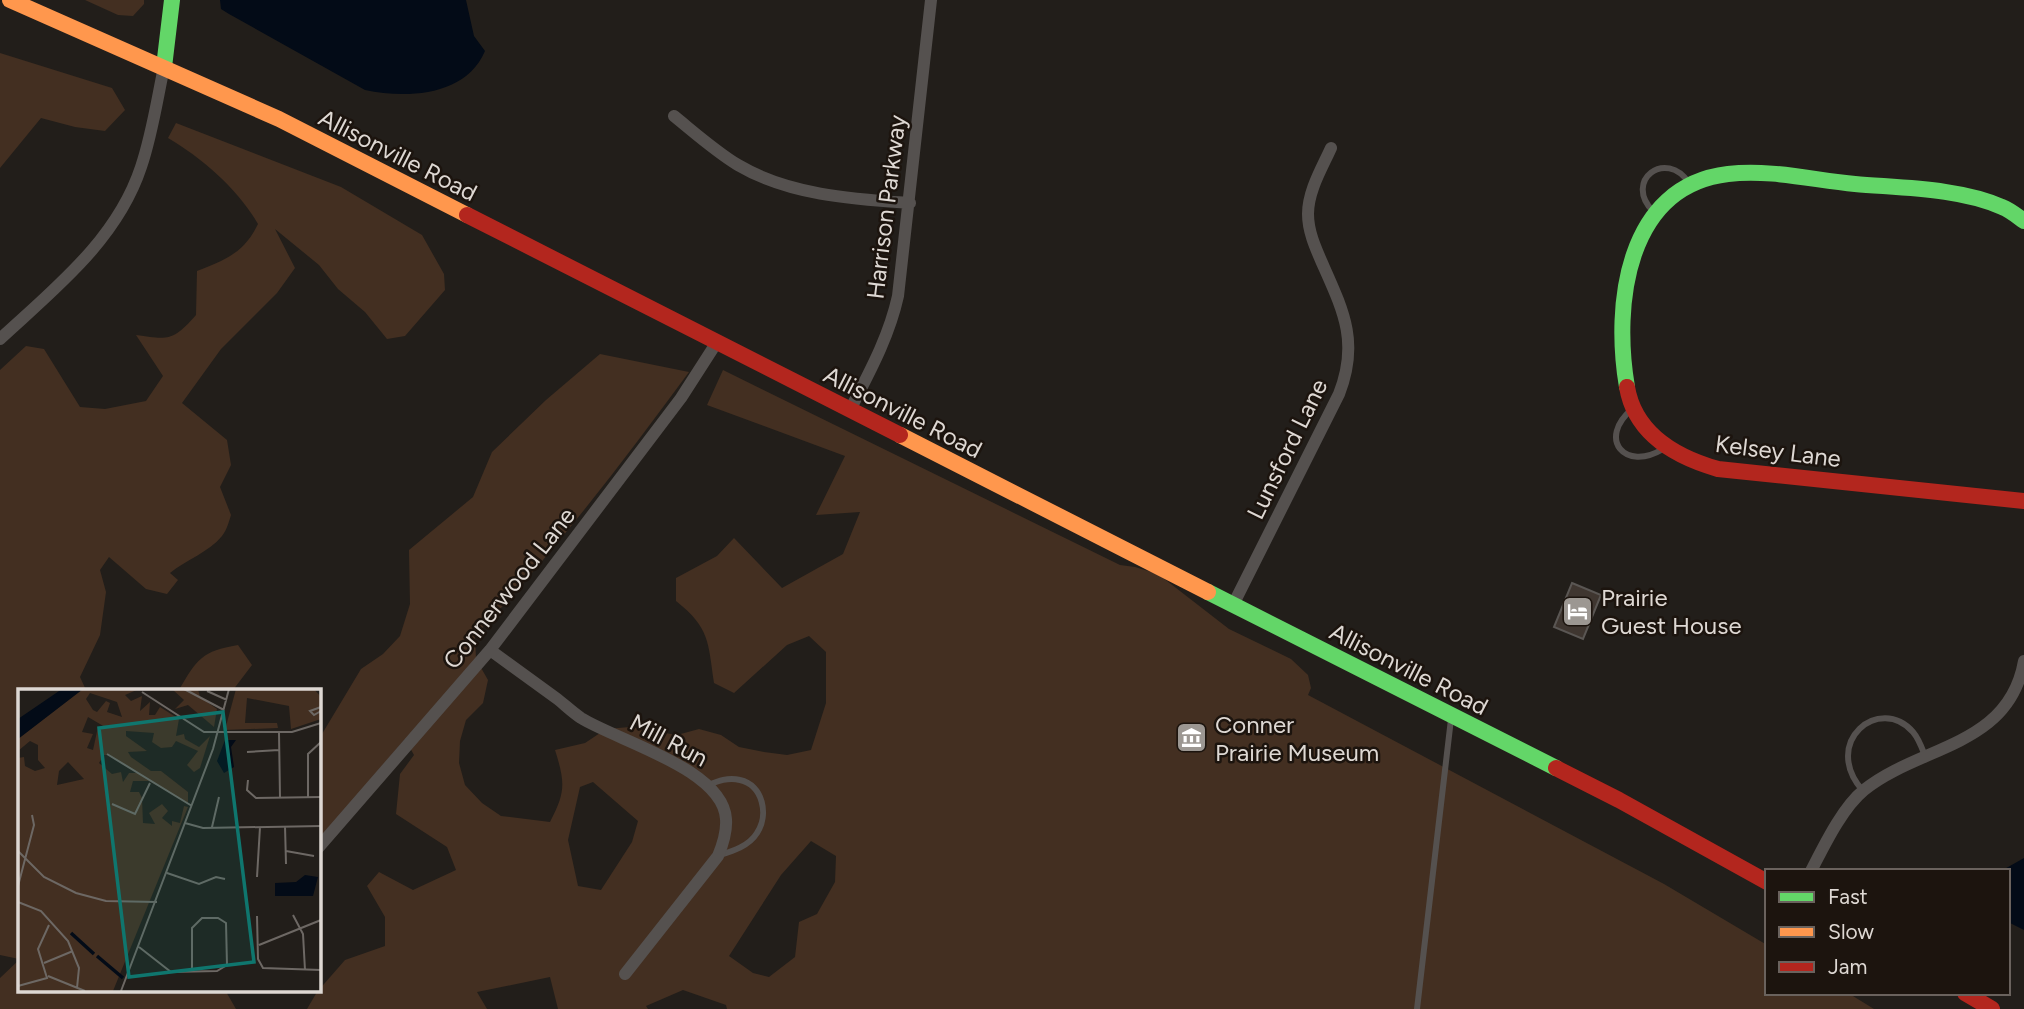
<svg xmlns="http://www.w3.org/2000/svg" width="2024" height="1009" font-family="Figtree,sans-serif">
<rect width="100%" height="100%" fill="#221e1a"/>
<!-- green -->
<path fill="#432f21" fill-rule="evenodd" d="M85 0H144V4L133 16 118 15Z
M0 53 112 88 125 110 105 131 75 127 41 118 0 168Z
M176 123 341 187 422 235 444 274 445 290 405 336 387 339 365 312 338 289 319 265 275 229 295 268 277 293 221 349 182 403 227 440 231 465 220 487 231 515C229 521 227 530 222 536 209 552 186 560 170 573L178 580 167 594 146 589 109 557 100 570 106 592 100 635 80 677 86 690H19V959L0 955V370L26 346 44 349 80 407 105 409 146 401 163 376 136 335C169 340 173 341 196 315L197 271C225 260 244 253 258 224 238 189 202 158 168 138Z
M600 354 689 372C622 463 553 554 475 636L476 659 488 680 483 703 466 720 460 741 459 763 465 785 482 803 501 816 550 822C566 792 565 782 555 750L585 743 606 729 630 727 677 735 699 729 721 735 739 747 764 752 787 755 811 750 826 703V652L809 636 787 645 734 693 714 683C708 642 710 628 676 601V578L717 556 734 538 782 588 843 554 860 512 816 515 845 456 707 405 723 370 1120 565 1135 567 1158 574 1229 629 1291 659 1308 675 1311 688 1308 695 1664 884 1767 945V993H1848L1874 1009H727L726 1005 683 990 646 1006 648 1009H558L550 977 477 992 487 1009H307L317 992 345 960 385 946V917L367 886 379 872 413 890 456 870 447 847 396 814 400 774 414 755 405 739 319 840V739L361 669 383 654 400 636 410 604 409 550 473 497 492 452 546 400ZM593 782 638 821 632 842 601 890 578 886 568 840 580 787ZM811 841 836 856 835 882 817 914 799 922 795 957 769 977 753 973 729 956 781 875Z
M238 645 252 665 233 690H179C197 659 202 651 238 645Z
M19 960V990H225L236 1009H0V978Z"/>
<!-- water -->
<path fill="#030b17" d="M220 0H466L474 36 485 51C466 96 407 99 365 90L229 14 221 9Z
M2024 858V930L2008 922V871H2001Z"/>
<!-- building -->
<path fill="#3f3630" stroke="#5a5653" stroke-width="2" d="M1572 583 1601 595 1583 639 1554 627Z"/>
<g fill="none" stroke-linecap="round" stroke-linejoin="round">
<!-- lane -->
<path stroke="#55514f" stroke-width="6" d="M1653 211C1623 181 1666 148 1689 183
M1632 409C1597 439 1625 472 1663 449
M708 785C718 781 728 777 740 780 763 785 769 815 757 833 749 846 733 851 720 855
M1863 791C1820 742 1880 694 1913 732 1919 739 1922 748 1925 756
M1417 1009 1451 719"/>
<!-- street -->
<path stroke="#55514f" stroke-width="12" d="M674 116C695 133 715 151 738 165 789 195 852 199 910 203
M0 339C54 289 117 240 141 167 152 135 157 100 164 67
M850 410C869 373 889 337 898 296L931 0
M1233 605 1339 394C1359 343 1344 312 1323 265 1316 249 1308 232 1308 214 1308 191 1322 168 1331 148
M490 650C512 666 534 682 556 698 564 704 572 712 581 718 618 741 723 769 726 819 727 832 723 844 718 856L625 974
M318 848 490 650 681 398 717 342
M1811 871C1824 846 1842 808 1864 790 1920 745 2009 747 2024 661"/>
<!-- fast -->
<path stroke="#63d668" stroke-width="16" d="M164 67 172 0
M1627 387C1613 305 1626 186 1728 174 1770 169 1813 180 1855 184 1900 188 1960 188 2002 207 2010 210 2017 216 2024 221
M1208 592 1556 768"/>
<!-- slow -->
<path stroke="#ff974d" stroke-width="16" d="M10 0 279 119 467 215
M900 435 1208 592"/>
<!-- jam -->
<path stroke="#b3261e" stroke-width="16" d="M467 215 900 435
M1627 387C1635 434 1676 457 1718 469L2024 501
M1556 768 1619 800 1767 882
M1965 993 1992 1009"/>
</g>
<!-- icons -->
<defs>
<symbol id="hotel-square" viewBox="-11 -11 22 22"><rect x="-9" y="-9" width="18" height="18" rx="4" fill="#9c9792" stroke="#1c140e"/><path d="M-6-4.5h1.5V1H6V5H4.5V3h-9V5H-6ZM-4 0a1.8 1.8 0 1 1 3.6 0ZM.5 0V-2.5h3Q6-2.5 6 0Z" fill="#fff"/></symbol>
<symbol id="museum-square" viewBox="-11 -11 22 22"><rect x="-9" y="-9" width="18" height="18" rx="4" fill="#9c9792" stroke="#1c140e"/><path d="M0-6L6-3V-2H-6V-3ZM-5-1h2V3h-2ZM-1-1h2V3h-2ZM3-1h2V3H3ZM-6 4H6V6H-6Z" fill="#fff"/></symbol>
</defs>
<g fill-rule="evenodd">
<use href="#hotel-square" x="1560" y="594" width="35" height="35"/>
<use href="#museum-square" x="1174" y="720" width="35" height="35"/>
</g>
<g text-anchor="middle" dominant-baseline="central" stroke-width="5" stroke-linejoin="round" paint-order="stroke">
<!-- street labels -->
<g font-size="24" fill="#ded8d3" stroke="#1c140e">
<text transform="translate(398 155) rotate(27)">Allisonville Road</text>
<text transform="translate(886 207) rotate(-83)">Harrison Parkway</text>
<text transform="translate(903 412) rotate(27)">Allisonville Road</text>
<text transform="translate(1287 449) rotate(-64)">Lunsford Lane</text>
<text transform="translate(1778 451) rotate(7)">Kelsey Lane</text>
<text transform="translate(509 588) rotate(-52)">Connerwood Lane</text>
<text transform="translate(1409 669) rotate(27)">Allisonville Road</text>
<text transform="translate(669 740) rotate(28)">Mill Run</text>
</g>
<!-- poi labels -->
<g font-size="24" fill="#ded8d3" stroke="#1c140e" text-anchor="start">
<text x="1601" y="597">Prairie<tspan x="1601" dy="28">Guest House</tspan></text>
<text x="1215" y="724">Conner<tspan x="1215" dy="28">Prairie Museum</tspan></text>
</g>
</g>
<!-- overview -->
<g transform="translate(18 689)">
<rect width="303" height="303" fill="#221e1a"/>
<path d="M65 0H121L107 6 113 12 124 7 122 22 132 13 131 26H137L142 18 161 30 158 47 166 45 167 50 181 58 192 47 182 79 176 83 169 76 180 62 158 52 154 58 143 59 134 53 136 44 108 42V47L129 62 110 63 113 68 133 82H143L170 103V114L131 92H115L112 103H121L124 109 125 134 137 135 131 124 144 115 150 122 144 129 154 137V132L162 134 166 117 170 118 95 302H0V69L6 68 7 77 17 82 27 79 20 71V56L12 52 0 62V50ZM72 4 99 13 104 28 89 23 92 14 88 12 79 23 75 21 68 10ZM70 28 87 38H80L75 61 69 59 75 45 64 43ZM86 66H90L120 84H111L105 93 103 83 94 85 81 74ZM50 73 66 90 39 96 41 82ZM154 0H180L182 8 199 20 196 38 170 16 157 20 166 11ZM218 0H296L303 8V30L273 40 271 17 229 9 227 34H259L260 39 207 41Z" fill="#432f21" fill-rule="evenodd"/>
<path d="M44 0H65L0 50V30ZM207 51H218L213 58 216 78 206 84 199 72ZM287 186 300 188 295 207H257V194L278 193Z" fill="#030b17"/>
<path fill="none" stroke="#030b17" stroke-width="3.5" d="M53 244 76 265M79 267 105 289"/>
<path fill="none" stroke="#6d6864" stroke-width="2" d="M166 0 206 21M189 2 209 11M124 3 186 43H274L303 34M303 18 292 22 296 26 303 22M261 44 262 108M229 63 261 61M89 65 174 117M230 91 229 101 238 109 303 108M290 108V65L303 53M94 115 117 125 132 94M167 134 185 139 303 137M267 137 268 175M194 138 201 108M0 162 26 188 58 204 88 212 139 213M268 162 296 167M149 184 181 195 198 188 207 190M239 188 242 138M0 197 16 136 14 126M0 213 23 222 50 252 61 279 59 299M275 226 285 245 287 281M239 227 240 270 245 279 303 281M241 256 303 231M121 258 153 283 199 282 209 276M26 274 55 262M174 282V239L184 229H200L208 234 209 276M30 287 67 302M0 297 29 289 20 260 31 236M103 302 195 60 211 0"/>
<path fill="#0f766e" fill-opacity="0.15" stroke="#0f766e" stroke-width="3.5" d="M205 23 236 273 111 288 81 39Z"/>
<rect width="303" height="303" fill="none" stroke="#ded8d3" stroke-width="3.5"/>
</g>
<!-- legend -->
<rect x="1765" y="869" width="245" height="126" fill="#1c140e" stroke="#6a625d" stroke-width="2"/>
<rect x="1779" y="892" width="35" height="10" fill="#63d668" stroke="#6a625d" stroke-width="2"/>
<text x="1828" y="904" font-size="21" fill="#ded8d3">Fast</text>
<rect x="1779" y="927" width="35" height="10" fill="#ff974d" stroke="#6a625d" stroke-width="2"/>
<text x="1828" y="939" font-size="21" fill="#ded8d3">Slow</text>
<rect x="1779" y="962" width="35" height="10" fill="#b3261e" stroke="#6a625d" stroke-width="2"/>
<text x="1828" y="974" font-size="21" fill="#ded8d3">Jam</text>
</svg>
